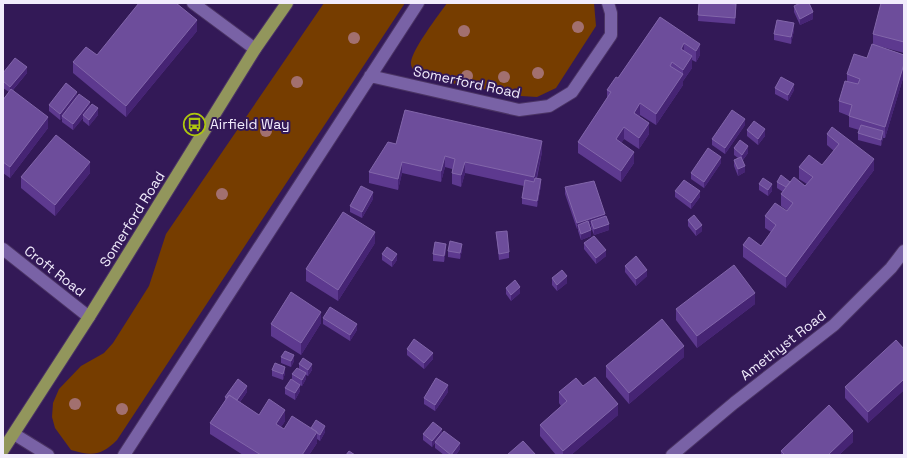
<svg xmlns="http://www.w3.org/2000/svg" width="907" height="458" font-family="'Space Grotesk',sans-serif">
<rect width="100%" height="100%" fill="#331957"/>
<!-- green -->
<path fill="#763d00" d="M324 3H405L117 440C101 456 92 456 71 450L55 428 52 417 53 403 59 389 81 366 104 353 113 343 149 286 166 234Z
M447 3H594L596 26 556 88 537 97 521 96 424 78C418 75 410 69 411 62 413 48 438 16 447 3Z"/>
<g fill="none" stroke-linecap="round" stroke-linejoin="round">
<defs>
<path id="minor" d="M193 3 255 49
M370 76 519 110 549 106 572 92 611 35V13L608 3
M3 249 89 317
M14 434 48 455
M124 455 418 3
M672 455 734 403 834 325 891 268 904 251"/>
<path id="major" d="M3 450 89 317 255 49 287 3"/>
</defs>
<!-- minor casing -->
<use href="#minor" stroke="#4b3465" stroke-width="14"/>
<!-- major casing -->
<use href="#major" stroke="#4b3465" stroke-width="14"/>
<!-- minor -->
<use href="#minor" stroke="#7962a6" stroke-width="12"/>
<!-- major -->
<use href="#major" stroke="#92965c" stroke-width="12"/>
</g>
<!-- trees -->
<g fill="#a2706f">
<circle cx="578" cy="27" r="6"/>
<circle cx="464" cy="31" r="6"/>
<circle cx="354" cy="38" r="6"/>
<circle cx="538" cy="73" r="6"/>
<circle cx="467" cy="76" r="6"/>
<circle cx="504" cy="77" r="6"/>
<circle cx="297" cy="82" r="6"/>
<circle cx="266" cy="131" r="6"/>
<circle cx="222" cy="194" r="6"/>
<circle cx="75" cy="404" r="6"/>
<circle cx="122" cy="409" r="6"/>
</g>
<!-- wall -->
<path fill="#5d398f" d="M698 3H721L736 11 735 24 698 21 699 4H698Z
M904 3V53L878 46 904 55V75L885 138H883L881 146 858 140V133L859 130 849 127V116L839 112V101L847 81V74L867 58 873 45V34Z
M794 6 813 19 800 25 794 12Z
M660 17 700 55 696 62 692 60V68L683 81V85L656 125 640 115 639 116 649 134 639 149 624 139 621 143 634 163 621 182 578 153V142L607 98V90L618 78Z
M794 30 791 44 774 40V34Z
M197 31 126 117 73 73V62L97 55Z
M3 73H27L13 90 48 128 10 178 3 173V100L9 92 3 88Z
M775 88 794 90 788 101 775 94Z
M77 96 90 106 98 115 89 126 83 121V118L73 130 62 122V118L60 120 49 111V105Z
M745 125 725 154 712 145V139Z
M747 130 765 136 758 145 747 136Z
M827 134 874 170 786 288 743 257V245L761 246 771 232 765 228V216L787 211H788L781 206V194L783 192 777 188V182H790L805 186 807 184 799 179V167L822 165 834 151 827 145Z
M396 144 542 152 537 178 541 185 537 207 522 204V198L524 186 465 173 461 187 452 184V169L445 167 441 182 402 173 398 190 369 183V172Z
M734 148 748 153 743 160 745 172 738 176 734 166V160L738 158 734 155Z
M721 163 704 188 691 179V173Z
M90 173 55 216 21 188V177Z
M759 184 772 191 768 196 759 190Z
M565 187 605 217 609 230 594 235 591 227V225H589L591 236 581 240 578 231V229H577L565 194Z
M675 191 700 197 691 209 675 197Z
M373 199 362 218 350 212V206Z
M688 220 702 231 696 236 688 226Z
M496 232 509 252V258L499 260Z
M375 243 338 301 306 281V269Z
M584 243 606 256 596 264 584 249Z
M446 250 444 262 433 261V254Z
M462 250 460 259 448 257V251Z
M382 254 397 260 392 267 382 260Z
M625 266 647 276 636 286 625 272Z
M552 278 567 283 557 291 552 285Z
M506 288 520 293 511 301 506 294Z
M755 304 697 348 676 320V309Z
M323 318 357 330 350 341 323 324Z
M321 323 301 355 271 336V324Z
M407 349 433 359 424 369 407 355Z
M904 349V390L868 423 845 398V387Z
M281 357 294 361 291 367 281 363Z
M684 357 629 404 606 377V366Z
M299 364 312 370 308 376 306 375V379L302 386 300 385V391L295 400 285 394V388L292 380V374L299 369Z
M272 370 285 373 283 380 272 376Z
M583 386 618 415 571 455H556L540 436V425L561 406 559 403V392Z
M247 392 240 402 259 415 285 421 281 427 284 429 311 428 325 432 320 441 317 439V443L309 455H243L210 434V423L225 401V397Z
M448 392 435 411 424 404V398Z
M423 434H442L460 449 456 455H444L435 448V443L432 447 423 440Z
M853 442 839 455H781V451Z"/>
<!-- shaded-wall -->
<path fill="#462474" d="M813 12V19L800 25V19Z
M197 20V31L126 117V106Z
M794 23V30L791 44V37Z
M684 43V54L681 49Z
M700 44V55L696 62V51Z
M692 56V68L683 81V70Z
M904 64V75L885 138V127Z
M27 67V73L10 93V87Z
M683 74V85L656 125V114Z
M794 84V90L788 101V95Z
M77 92V98L62 116V118L60 120V114Z
M90 102V109L83 115V118L73 130V124Z
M640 103V115L634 124V113Z
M98 108V115L89 126V120Z
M48 117V128L10 178V167Z
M745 119V125L725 154V148Z
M649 123V134L639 149V138Z
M624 127V139L616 151V139Z
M765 129V136L758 145V139Z
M883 131V137L881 146V140Z
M542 141V152L534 188V177Z
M748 146V153L742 161V155Z
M634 152V163L621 182V171Z
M445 156V167L441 182V171Z
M721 157V163L704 188V182Z
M874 159V170L786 288V277Z
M90 162V173L55 216V205Z
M402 162V173L398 190V179Z
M465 162V173L461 187V175Z
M745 166V172L738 176V169Z
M541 179V185L537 207V201Z
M772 184V191L768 196V190Z
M700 191V197L691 209V203Z
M373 192V199L362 218V212Z
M605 214V221H591V225L579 229 578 225V229H577V223Z
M609 224V230L594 235V229Z
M702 225V231L696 236V230Z
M591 230V236L581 240V234Z
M375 232V243L338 301V290Z
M446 244V250L444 262V256Z
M462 244V250L460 259V253Z
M606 250V256L596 264V258Z
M397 254V260L392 267V261Z
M647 270V276L636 286V279Z
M567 276V283L557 291V285Z
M520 287V293L511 301V295Z
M755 293V304L697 348V336Z
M321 312V323L301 355V343Z
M357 324V330L350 341V335Z
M684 346V357L629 404V393Z
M433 353V359L424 369V363Z
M294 355V361L291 367V361Z
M312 364V370L308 376V370Z
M285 367V373L283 380V374Z
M306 373V379L302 386V380Z
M904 379V390L868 423V412Z
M300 385V391L295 400V393Z
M448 385V392L435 411V405Z
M247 386V392L234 410V404Z
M618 404V415L571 455H563V451Z
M285 410V421L276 435V424Z
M325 426V432L320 441V435Z
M442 429V435L435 442V443L432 447V441Z
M853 431V442L839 455H828Z
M317 432V443L309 455H302Z
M460 443V449L456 455H451Z"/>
<!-- building -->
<path fill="#6d4d9b" stroke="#8266aa" d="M139 3H176L197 20 126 106 73 62 86 47 97 55Z
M699 3H721L736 4 735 18 698 15Z
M800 3H809L813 12 800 19 794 6Z
M881 3H904V42L873 34Z
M660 17 700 44 696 51 684 43 681 49 692 56 683 70 672 62 670 66 683 74 656 114 640 103 634 113 649 123 639 138 624 127 616 139 634 152 621 171 578 142 611 92 607 90 616 77 618 78Z
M777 20 794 23 791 37 774 34Z
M872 44 904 55V64L885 127 849 116 852 105 839 101 845 81 858 84 860 79 847 74 854 54 867 58Z
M15 58 27 67 10 87 3 81V73Z
M781 77 794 84 788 95 775 88Z
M66 83 77 92 60 114 49 105Z
M11 89 48 117 10 167 3 162V100Z
M79 94 90 102 73 124 62 116Z
M92 104 98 108 89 120 83 115Z
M405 110 542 141 534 177 465 162 461 175 452 173 455 159 445 156 441 171 402 162 398 179 369 172 388 142 396 144Z
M732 110 745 119 725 148 712 139Z
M754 121 765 129 758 139 747 130Z
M861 125 883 131 881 140 858 133Z
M832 127 874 159 786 277 743 245 749 237 761 246 776 225 765 216 775 203 787 211 793 203 781 194 787 186 794 177 805 186 813 177 799 167 809 155 822 165 839 144 827 134Z
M56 135 90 162 55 205 21 177Z
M740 140 748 146 742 155 734 148Z
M708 148 721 157 704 182 691 173Z
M741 157 745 166 738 169 734 160Z
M781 175 790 182 786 187 777 182Z
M535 178 541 179 537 201 522 198 525 180 534 182Z
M763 178 772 184 768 190 759 184Z
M684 180 700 191 691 203 675 191Z
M594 181 605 214 577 223 565 187Z
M361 186 373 192 362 212 350 206Z
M343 212 375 232 338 290 306 269Z
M694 215 702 225 696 230 688 220Z
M606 216 609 224 594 229 591 221Z
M588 221 591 230 581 234 578 225Z
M507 231 509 252 499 254 496 232Z
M594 236 606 250 596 258 584 243Z
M450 241 462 244 460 253 448 251Z
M435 242 446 244 444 256 433 254Z
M387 247 397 254 392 261 382 254Z
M636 256 647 270 636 279 625 266Z
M734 265 755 293 697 336 676 309Z
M562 270 567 276 557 285 552 278Z
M515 280 520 287 511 295 506 288Z
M291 292 321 312 301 343 271 324Z
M330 307 357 324 350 335 323 318Z
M662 319 684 346 629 393 606 366Z
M414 339 433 353 424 363 407 349Z
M896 340 904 349V379L868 412 845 387Z
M285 351 294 355 291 361 281 357Z
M303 358 312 364 308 370 299 364Z
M275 363 285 367 283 374 272 370Z
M297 368 306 373 302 380 292 374Z
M595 377 618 404 563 451 540 425 567 401 559 392 576 378 583 386Z
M436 378 448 385 435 405 424 398Z
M238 379 247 386 237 400 229 395 227 398 225 397Z
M291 379 300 385 295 393 285 388Z
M229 395 259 415 269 399 285 410 276 424 284 429 292 416 317 432 302 455H261L210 423Z
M829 405 853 431 828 455H785L781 451Z
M316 420 325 426 320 435 317 433V432L311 428Z
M433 422 442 429 432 441 423 434Z
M444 431 460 443 451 455 435 442Z
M523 441 536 455H507Z
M349 451 355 455H346Z"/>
<!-- icons -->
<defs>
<symbol id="bus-ring" viewBox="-11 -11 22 22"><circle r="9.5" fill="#331957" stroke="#adc60f" stroke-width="1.5"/><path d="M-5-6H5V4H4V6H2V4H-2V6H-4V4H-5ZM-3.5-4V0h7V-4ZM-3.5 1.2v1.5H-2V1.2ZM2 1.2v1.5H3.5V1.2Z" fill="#adc60f"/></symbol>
</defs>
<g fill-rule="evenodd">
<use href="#bus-ring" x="182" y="112" width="25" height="25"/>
</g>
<g text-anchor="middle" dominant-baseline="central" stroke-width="4" stroke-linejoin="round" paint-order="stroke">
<!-- street labels -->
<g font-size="14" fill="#f1ecfc" stroke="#331957">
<text transform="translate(467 82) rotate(12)">Somerford Road</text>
<text transform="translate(132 219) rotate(-58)">Somerford Road</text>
<text transform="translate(55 271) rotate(38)">Croft Road</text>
<text transform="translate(783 345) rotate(-38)">Amethyst Road</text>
</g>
<!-- poi labels -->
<g font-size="14" fill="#f1ecfc" stroke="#331957" text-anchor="start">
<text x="210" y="124">Airfield Way</text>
</g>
</g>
<!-- border -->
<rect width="907" height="458" fill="none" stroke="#f1ecfc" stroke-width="8"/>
</svg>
